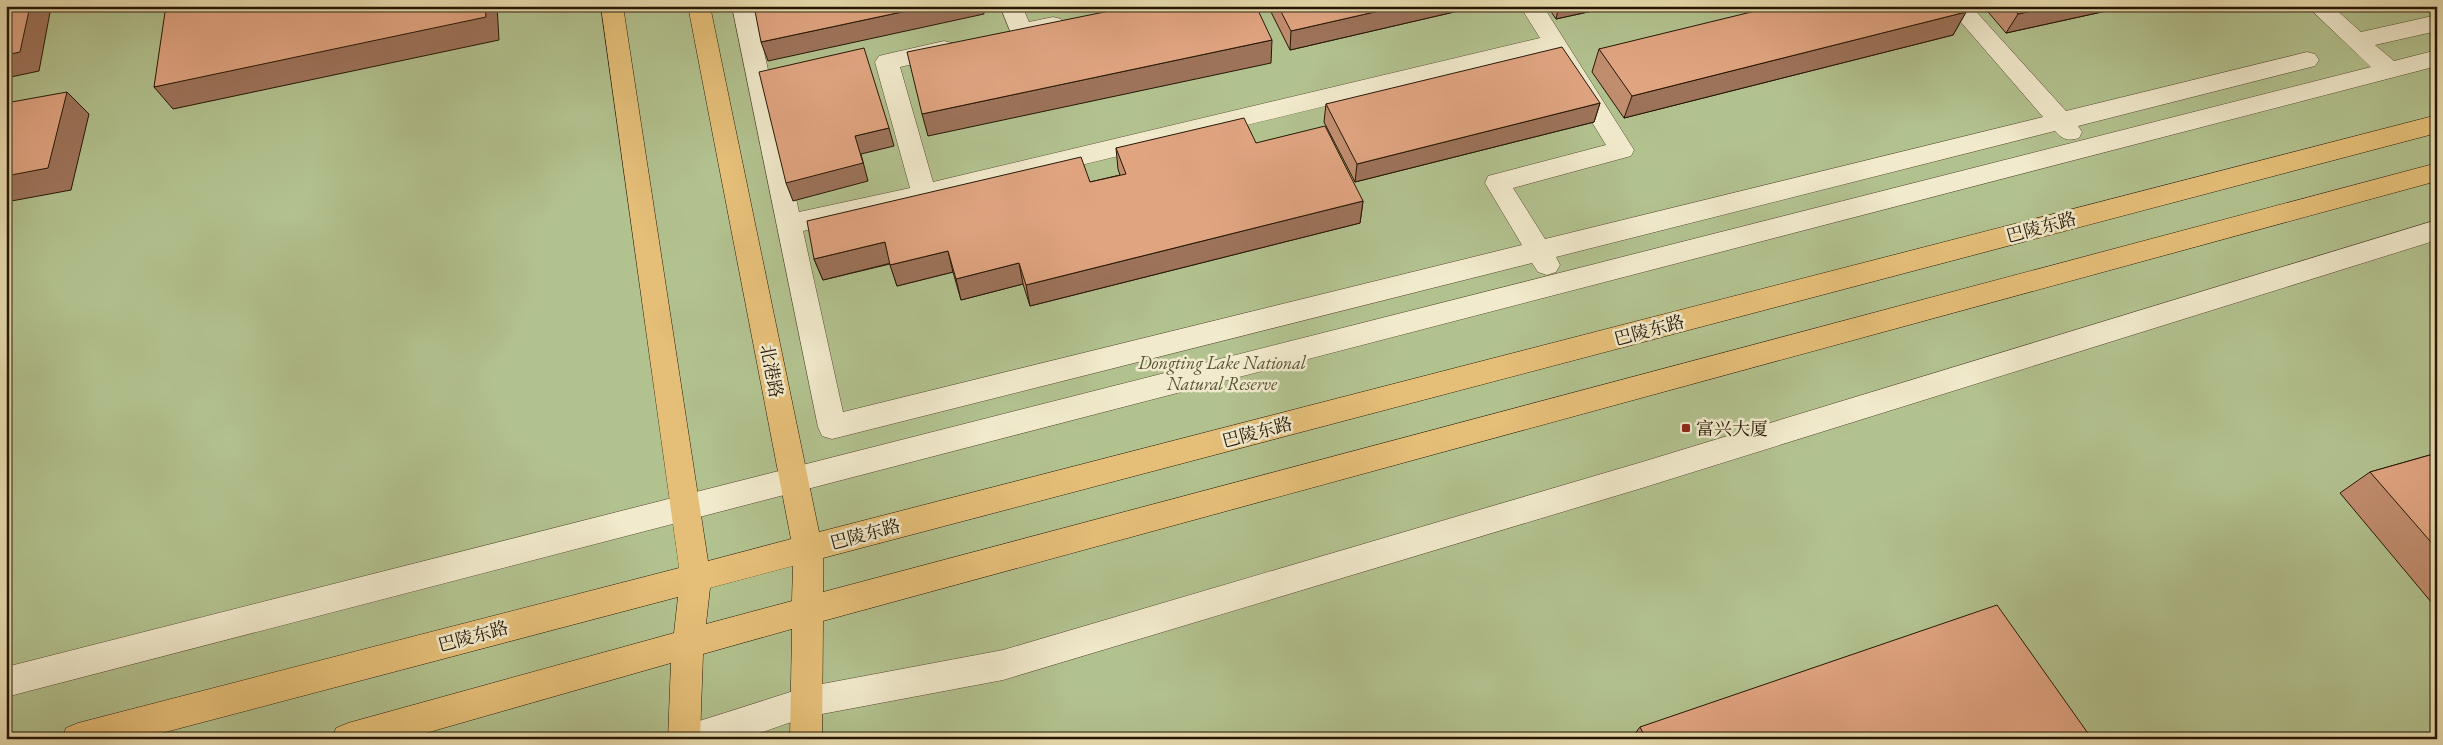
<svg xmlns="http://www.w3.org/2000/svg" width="2443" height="745" font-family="'EB Garamond','Noto Serif SC',serif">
<rect width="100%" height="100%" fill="#eadeb0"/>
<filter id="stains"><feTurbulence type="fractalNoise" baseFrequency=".004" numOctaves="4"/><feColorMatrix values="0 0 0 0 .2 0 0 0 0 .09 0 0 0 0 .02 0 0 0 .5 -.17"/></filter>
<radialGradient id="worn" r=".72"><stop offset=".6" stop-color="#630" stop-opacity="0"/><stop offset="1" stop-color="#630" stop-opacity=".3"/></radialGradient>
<!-- green -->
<path fill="#b2c28f" stroke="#6c6c4a" d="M6 6H2437V739H6Z"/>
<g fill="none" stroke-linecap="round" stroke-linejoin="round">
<defs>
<path id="minor" d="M732 6H754L799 212 910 188 875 62 879 56 887 54 944 41 952 43 956 49 952 55 900 67 933 182 1540 38 1520 6H1543L1634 150 1631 156 1513 188 1545 239 2043 117 1947 6H1971L2066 111 2307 52 2315 54 2319 60 2315 66 2307 68 2078 126 2082 132 2079 138C2068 141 2063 140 2055 131L1556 257 1560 265 1556 272 1547 275 1538 272 1532 263 832 439 822 436 818 427ZM1549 52 1606 145 1488 176 1485 183 1522 245 843 412 803 231 924 203Z
M1000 6H1022L1029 22 1053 17 1061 19 1064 25 1061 31C1046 35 1028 42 1013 38Z
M2307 6H2332L2361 32 2437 15V31L2375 45 2394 61 2437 50V66L6 697V667L2371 67Z
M2437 220V240L1642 488 1003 680 806 717 742 739H677L681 728 693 723 806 687 1003 650 1642 462Z"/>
<path id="major" d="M601 6H623L708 561 791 539 688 6H710L819 532 2437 115V133L823 558V592L2437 163V181L823 621 822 739H790L792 629 703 654 700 739H668L671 663 405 739H332L336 728 348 723 674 633 678 597 139 739H62L66 728 78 723 679 568ZM793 566 792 601 706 624 710 588Z"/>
</defs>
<!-- minor casing -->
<use href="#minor" stroke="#564830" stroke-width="1"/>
<!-- major casing -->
<use href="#major" stroke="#251605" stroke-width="1"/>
<!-- minor -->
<use href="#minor" fill="#f1eacc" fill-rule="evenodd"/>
<!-- major -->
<use href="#major" fill="#e5bf78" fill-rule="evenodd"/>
</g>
<!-- wall -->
<path fill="#c18d6f" stroke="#251605" d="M1268 6H1480L1290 50Z
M1547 6H1615L1556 19Z
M1983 6H2129L2006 33Z
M1966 12 1953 35 1624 118 1592 72 1599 49Z
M1600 103 1594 122 1355 182 1324 122 1326 104Z
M1256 143 1363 201 1360 223 1030 306 1023 284 961 300 953 272 897 286 890 264 823 280 814 259 1090 182 1120 175 1118 169 1116 148Z
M2437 453V609L2340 493 2370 472Z
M1640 727 2092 739H1631Z"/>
<!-- shaded-wall -->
<path fill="#9d735a" stroke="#251605" d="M30 6H50L51 7 39 71 6 78V55Z
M110 6H138L114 11Z
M485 6H497L499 40 173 109 154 87Z
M930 6H983L984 14 768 61 761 42Z
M1401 6H1480L1290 50 1291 31Z
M1559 6H1615L1556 19Z
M2054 6H2129L2006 33 2018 14Z
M1966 12 1953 35 1624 118 1632 96Z
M1272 40 1271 63 928 136 922 114Z
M67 92 89 114 71 190 6 202V176Z
M1600 103 1594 122 1355 182 1357 164Z
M889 128 894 146 861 154 868 181 793 201 786 183 855 136Z
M1363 201 1360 223 1030 306 1026 285Z
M885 242 891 263 823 280 814 259Z
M948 251 953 272 897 286 890 265Z
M1019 263 1023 284 961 300 956 279Z"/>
<!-- building -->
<path fill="#e0a481" stroke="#251605" d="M6 6H30L20 52 6 55Z
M193 6H485L486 17 154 87 165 12Z
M754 6H930L761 42Z
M1134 6H1256L1272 40 922 114 907 52Z
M1278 6H1401L1291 31Z
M1776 6H1961L1966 12 1632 96 1599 49Z
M2011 6H2054L2018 14Z
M1562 47 1600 103 1357 164 1326 104Z
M864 48 889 128 855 136 863 163 786 183 759 72Z
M67 92 48 168 6 176V103Z
M1244 118 1256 143 1325 126 1363 201 1026 285 1019 263 956 279 948 251 890 265 885 242 814 259 807 221 1081 157 1090 182 1126 174 1116 148Z
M2437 453V549L2370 472Z
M1997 605 2092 739H1646L1640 727Z"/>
<!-- markers -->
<rect fill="#8f2418" stroke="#f1eacc" stroke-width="2" x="1681" y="423" width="10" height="10" rx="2.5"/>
<g text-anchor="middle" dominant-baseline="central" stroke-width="5" stroke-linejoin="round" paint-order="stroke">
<!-- street labels -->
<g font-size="18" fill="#251605" stroke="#f1eacc">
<text transform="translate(2041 227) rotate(-15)">巴陵东路</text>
<text transform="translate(1649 330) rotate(-15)">巴陵东路</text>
<text transform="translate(772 371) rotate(79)">北港路</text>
<text transform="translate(1257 432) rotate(-15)">巴陵东路</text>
<text transform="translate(865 534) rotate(-15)">巴陵东路</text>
<text transform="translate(473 636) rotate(-15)">巴陵东路</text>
</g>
<!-- park labels -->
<g font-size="18" font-style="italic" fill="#565235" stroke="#f1eacc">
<text x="1222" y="362">Dongting Lake National<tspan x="1222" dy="21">Natural Reserve</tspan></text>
</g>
<!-- poi labels -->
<g font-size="18" fill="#251605" stroke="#f1eacc" text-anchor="start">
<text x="1696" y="428">富兴大厦</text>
</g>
</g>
<!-- margin -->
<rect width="2443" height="745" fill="none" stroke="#eadeb0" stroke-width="25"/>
<rect x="8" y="8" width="2428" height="730" fill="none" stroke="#251605" stroke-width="2.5"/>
<rect x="12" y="12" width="2418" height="720" fill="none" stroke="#251605"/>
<rect width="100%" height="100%" filter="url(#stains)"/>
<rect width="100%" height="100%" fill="url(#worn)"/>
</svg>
